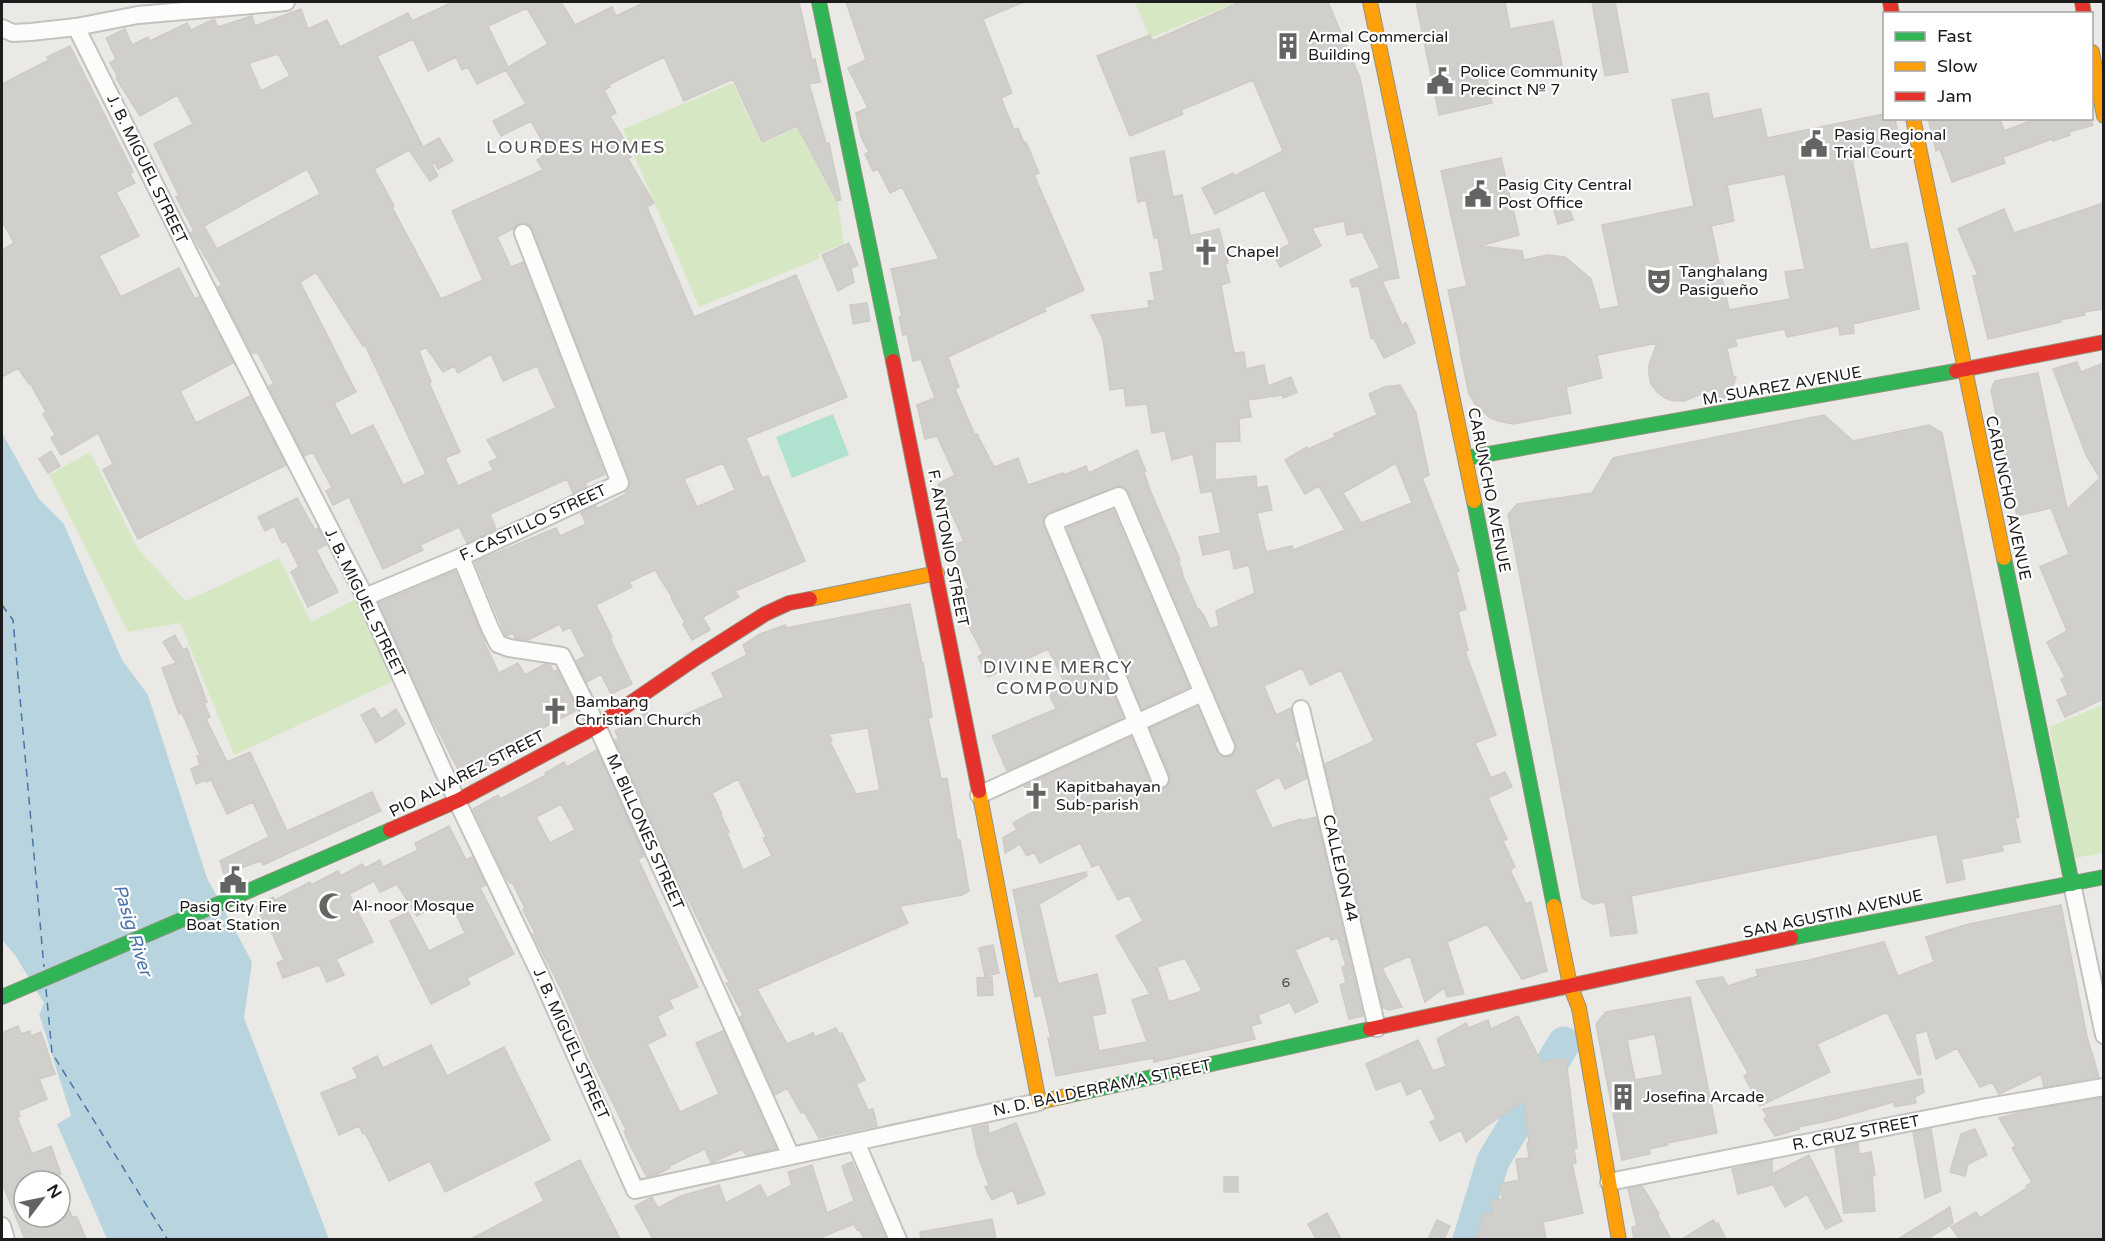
<svg xmlns="http://www.w3.org/2000/svg" width="2105" height="1241" font-family="'Varela Round',sans-serif">
<rect width="100%" height="100%" fill="#ebe9e5"/>
<!-- grass -->
<path fill="#d5e8c3" d="M1135 2H1238L1150 38Z
M733 83 761 143 797 128 838 204 844 244 819 254V259L699 307 623 129Z
M90 452 138 549 186 601 279 558 311 622 356 599 396 680 234 755 180 623 128 632 49 475Z
M2103 705V853L2075 858 2049 727Z"/>
<!-- pitch -->
<path fill="#b0e2d0" d="M833 414 849 455 792 478 776 437Z"/>
<!-- water -->
<path fill="#b8d4de" d="M2 433 39 499 64 524 122 660 148 695 207 878 252 962 244 1018 329 1239H107L57 1124 71 1115 39 1014 44 1003 15 955 2 940Z"/>
<!-- pier -->
<path fill="#ebe9e5" d="M44 1003 39 1015 71 1116 57 1124 56 1121 68 1114 36 1015 40 1005Z"/>
<g fill="none" stroke-linecap="round" stroke-linejoin="round">
<!-- river -->
<path stroke="#b8d4de" stroke-width="33" d="M1469 1240 1493 1161 1564 1043"/>
<!-- ferry -->
<path stroke="#4a75aa" stroke-width="1.5" stroke-dasharray="8 6" stroke-linecap="butt" d="M2 605 13 620 44 967
M46 989 52 1053 168 1240"/>
</g>
<!-- building -->
<path fill="#d1cfcc" stroke="#cecbc6" stroke-width="1.5" fill-rule="evenodd" d="M453 2H561L575 25 612 7 616 16 645 2H799L812 60 815 59 820 82 809 84 826 143H829L841 200 837 201 797 126 762 142 733 79 684 101 664 57 608 85 610 87 604 90 616 113 610 116 626 143 623 144 631 157 628 159 654 203 647 207 694 317 796 275 847 397 746 438 762 478 768 476 805 561 735 591 739 597 703 617 710 630 692 640 683 624 685 623 671 598 672 597 655 570 629 582 632 587 596 605 612 637 610 638 632 684 611 694 601 674 587 682 576 661 585 656 570 627 563 631 560 624 528 640 515 638 513 633 506 636 475 562 556 528 560 536 586 524 581 513 596 506 597 509 626 494 625 492 630 485V479L530 225 520 223 513 229 497 237 511 267 523 262 605 474 585 483 587 487 573 493 567 479 490 514 496 529 467 543 459 527 420 545 423 550 383 569 349 497 333 505 326 491 332 488 313 452 304 456 269 386 274 384 258 353H252L218 287 222 285 191 233 194 231 176 197 179 196 154 144 193 124 177 95 140 116 116 78 118 77 110 63 116 59 106 38 125 29 132 45 148 37 150 41 187 23 191 30 214 19 218 27 252 16 255 26 301 9 308 29 327 20 340 47 408 13 412 21ZM527 8 548 44 508 67 488 26ZM413 39 428 71 456 57 462 70 468 67 477 84 506 70 526 104 493 121 501 136 531 121 548 152 537 160 543 170 452 211 483 280 441 299 392 207 394 206 374 169 409 150 430 181 438 176 432 165 435 163 438 169 453 161 439 138 423 147 377 56ZM278 54 290 76 261 91 249 63ZM307 169 320 194 217 249 204 226ZM316 272 363 346 365 345 426 474 403 485 373 425 351 436 334 403 356 392 300 282ZM426 347 443 372 454 366 458 373 491 354 503 381 537 366 556 408 487 440 498 458 489 462 493 470 458 486 445 458 460 452 429 383 431 382 419 351ZM723 463 735 490 697 507 684 479Z
M846 2H1024L983 19 1012 93 1001 98 1014 130 1018 128 1024 143 1026 142 1039 173 1034 175 1084 290 1044 308 1046 311 948 357 959 387 955 389 975 435 977 434 994 467 1018 458 1028 485 1063 473 1064 475 1086 466 1089 473 1137 450 1146 471 1144 472 1150 490 1180 560H1178L1183 574H1182L1198 610 1199 609 1204 616 1210 629 1219 626 1216 611 1255 593 1249 565 1234 569 1230 549 1203 555 1199 537 1221 533 1212 491 1201 493 1193 454 1172 460 1165 431 1152 433 1147 404 1126 406 1124 388 1110 390 1103 339 1091 315 1149 308 1148 301 1155 300 1150 273 1164 271 1158 238H1154L1146 200 1138 202 1130 158 1164 151 1173 197 1182 195 1190 236 1219 229 1228 263 1225 264 1230 282 1221 285 1234 353 1244 352 1246 369 1264 365 1268 386 1291 377 1297 392 1283 398V395L1248 400 1251 417 1241 418 1239 420 1240 441 1215 442V480L1256 476 1257 488 1267 486 1272 510 1257 513 1266 552 1292 546 1293 550 1345 530 1319 486 1305 494 1285 460 1307 447 1308 449 1335 437 1334 434 1377 415 1369 394 1384 387 1400 385 1416 413 1429 475 1422 478 1459 571 1456 572 1466 609 1458 612 1468 650 1465 651 1496 735 1475 743 1491 778 1505 772 1512 787 1488 798 1507 839 1503 841 1515 867 1510 870 1526 904 1531 902 1547 971 1522 979 1487 924 1447 942 1464 994 1447 997 1444 988 1425 1002 1410 956 1382 968 1402 1007 1389 1010 1383 1008 1325 764 1374 741 1341 670 1310 685 1302 668 1264 686 1276 715 1291 708 1298 741 1294 743 1302 758 1307 778 1285 789 1279 777 1255 790 1272 828 1301 819V821L1316 817 1363 1016 1349 1019 1340 985 1346 983 1342 967 1346 966 1338 938 1331 940 1329 935 1295 950 1318 1002 1295 1013 1290 1002 1258 1015 1261 1023 1251 1026 1255 1039 1154 1062 1153 1058 1056 1076 1048 1038H1051L1041 995 1035 997 1013 890 1086 872 1087 876 1039 904 1058 984 1097 974 1106 1013 1092 1016 1099 1051 1147 1042 1132 1000 1150 994 1116 936 1143 921 1129 895 1118 900 1099 864 1092 867 1080 843 1040 863 1034 852 1027 856 1020 844 1005 853 1003 838 1017 830 1013 823 1036 810 1024 786 1131 737 1151 784 1158 789 1165 788 1169 785 1170 776 1150 728 1197 707 1219 755 1225 757 1231 756 1236 749V743L1129 492 1120 486 1049 512 1044 516 1043 521 1123 718 1007 771 992 736 1056 709 1047 689 1064 681 1048 649 988 677 978 657 983 654 965 619 962 620 960 614 957 601 967 597 964 590 969 588 950 547 964 541 938 484 955 475 937 436 925 439 917 405 935 398 921 359 913 361 907 334 903 335 899 317 902 316 891 269 939 259 902 187 890 193 878 169 873 171 865 154 869 152 861 137 856 113 868 108 848 68 866 60ZM1396 463 1412 503 1361 523 1343 493ZM1185 958 1202 991 1169 1002 1157 967Z
M1240 2H1328L1360 78 1399 278 1382 281 1402 325 1406 323 1415 343 1384 358 1373 337 1371 338 1359 286 1352 287 1350 280 1380 268 1362 232 1347 235 1344 221 1312 228 1321 246 1280 267 1273 253 1290 244 1264 190 1215 214 1202 188 1233 173 1234 176 1283 151 1253 80 1181 110 1183 114 1130 136 1097 56 1150 35 1153 41Z
M1416 2H1505L1510 29 1553 21 1562 65 1487 79 1492 103 1439 115Z
M1592 2H1615L1628 72 1605 76Z
M70 46 133 172 130 174 135 183 116 192 139 236 99 256 121 297 179 268 195 299 199 297 233 363 180 391 196 423 250 396 286 465 138 539 103 470 113 464 98 433 61 455 51 438 55 435 43 414 46 412 30 383 29 384 18 368 2 377V250L14 243 2 221V84L49 60 47 57Z
M1708 93 1713 119 1761 109 1767 138 1884 114V118H1895L1901 150 1852 160 1870 250 1907 243 1919 309 1853 324 1854 333 1840 335 1839 326 1787 337 1785 329 1735 339 1737 346 1727 348 1733 376 1736 377 1729 397 1712 400 1716 388 1684 401H1674L1665 398 1657 392 1651 384 1649 375V365L1657 343 1597 355 1602 378 1566 387 1571 413 1513 424 1498 421 1489 417 1475 404 1469 394 1460 352 1461 351 1448 290 1467 286 1441 171 1501 158 1519 235 1480 246 1522 251 1524 260 1548 255 1565 257 1591 279 1600 310 1619 306 1602 225 1694 206 1672 100ZM1785 174 1805 269 1785 272 1790 299 1729 310 1711 226 1734 221 1727 185Z
M1928 118H2000L2004 131 2038 118H2090L2093 125 2069 132 2070 135 2053 141 2052 139 2003 157 2005 163 1952 182 1940 149 1936 151Z
M1568 202 1573 220 1558 224 1553 206Z
M2103 203V309L2084 312 2085 315 2060 320 2061 322 1988 339 1973 276 1978 275 1958 229 2004 209 2014 233Z
M849 243 858 265 851 268 854 282 838 291 822 255Z
M867 303 870 321 853 324 850 305Z
M2077 362 2081 372 2103 363V699L2065 717 2057 700 2068 695 2061 679 2065 677 2047 642 2067 631 2040 567 2069 554 2051 508 2017 516 1991 390 1995 381 2038 373 2067 509 2100 478 2086 455 2053 369Z
M1824 415 1853 441 1929 425 1942 433 2019 817 2015 818 2020 842 2002 845 2003 851 1961 859 1965 879 1947 883 1937 834 1631 896 1637 933 1611 936 1605 902 1593 904 1582 898 1508 515 1517 504 1591 493V495L1613 458Z
M51 451 60 466 48 473 39 459Z
M297 498 315 530 318 528 326 545 316 550 338 592 308 607 291 572 299 567 286 541 282 543 274 526 265 531 258 517Z
M1113 510 1189 687 1142 709 1067 528Z
M455 571 486 646 499 673 518 663 525 675 545 664 550 665 554 672 557 670 577 710 532 734 535 740 464 781 425 705 379 603Z
M910 604 922 664 923 663 932 717 928 718 941 779 947 778 957 840H960L969 891 962 895 900 906 908 923 757 989 787 1044 813 1033 815 1037 836 1028 839 1034 842 1033 865 1080 856 1084 868 1110 873 1109 877 1126 819 1138 804 1112 801 1113 787 1088 775 1095 740 1017 743 1015 726 983 729 982 675 873 615 740 619 739 615 731 647 712 656 728 724 697 712 673 747 655 743 645 760 634 785 625 786 628ZM868 728 880 790 856 794 830 742 832 741 829 734ZM738 779 766 837 763 838 772 856 743 870 727 833 729 832 721 815 722 814 712 793Z
M175 635 183 650 187 648 207 702 204 703 210 717 206 719 227 762 250 752 287 831 372 792 381 811 263 865 261 861 224 874 220 861 269 837 253 802 227 814 211 780 206 782 205 780 196 784 191 769 200 765 197 756 200 755 182 713 179 714 162 668 176 663 163 642Z
M374 708 381 719 396 709 405 724 376 743 361 715Z
M597 750 644 856 638 859 698 987 669 1000 673 1008 657 1016 666 1035 648 1044V1046L680 1112 719 1094 696 1043 723 1031 776 1149 746 1155 742 1149 711 1163 705 1149 669 1166 670 1168 657 1174 647 1177 629 1143 624 1131 626 1130 588 1052 564 995 533 934 535 933 523 910 525 908 512 882 510 883 505 876 473 809 498 795 500 799 546 775 545 773 564 762 567 767ZM561 804 575 830 550 843 536 817Z
M449 826 466 860 472 857 486 885 480 888 514 954 467 978 470 984 431 1004 390 921 408 912 429 951 465 933 448 898 417 916 397 884 380 892 374 881 349 894 373 942 336 959 344 975 327 982 319 965 283 978 277 963 284 960 270 929 268 930 256 907 273 897 275 900 310 882 311 885 338 871 341 876 362 864 365 868 380 860 383 867 418 850 415 843Z
M2061 905 2087 1037 2099 1077 2044 1087 2041 1074 1999 1094 1992 1082 1980 1087 1957 1048 1936 1059 1927 1031 1915 1034 1921 1074 1918 1075 1887 1012 1817 1044 1830 1072 1760 1106 1744 1076 1748 1073 1696 981 1723 977 1728 986 1758 976 1756 970 1809 960 1884 942 1898 976 1934 962 1926 937 1965 925Z
M993 945 999 973 985 976 979 948Z
M992 977 993 995 978 996 977 978Z
M1690 997 1717 1133 1668 1143V1145L1649 1149 1650 1154 1622 1160 1596 1024 1606 1012ZM1655 1034 1663 1075 1635 1080 1627 1040Z
M1518 1016 1541 1062 1566 1059 1577 1148 1574 1149 1576 1163 1572 1164 1583 1213 1543 1222 1546 1239H1476L1484 1212 1493 1215 1491 1200 1503 1199 1499 1184 1519 1180 1516 1159 1529 1158 1527 1143H1529L1524 1101 1488 1125 1466 1142 1461 1130 1440 1141 1430 1122 1436 1119 1421 1088 1407 1095 1401 1081 1376 1090 1366 1064 1418 1040 1433 1071 1446 1066 1437 1039 1466 1023 1469 1028 1488 1020 1491 1029Z
M18 1026 21 1034 30 1031 31 1036 41 1032 55 1074 39 1079 47 1099 18 1111 20 1116 17 1117 32 1154 51 1146 61 1174 42 1181H24V1217H60L61 1189 72 1217H77L86 1239H25L2 1183V1033Z
M431 1045 447 1076 504 1047 550 1140 445 1192 430 1161 389 1181 365 1133 363 1134 359 1126 339 1135 321 1093 358 1078 353 1068 377 1056 383 1068Z
M1922 1079 1924 1092 1915 1097 1916 1103 1895 1107 1893 1102 1828 1121 1798 1127 1799 1129 1775 1136 1764 1119 1767 1117 1763 1109Z
M2103 1098V1239H1959L1951 1227 1976 1212 1980 1218 2027 1188 2026 1186 2032 1182 2012 1148 2016 1146 1999 1118 2026 1111Z
M1016 1123 1045 1194 1018 1204 1013 1190 992 1200 985 1187 989 1185 977 1153 972 1128 988 1125 989 1134Z
M1931 1129 1941 1191 1925 1198 1913 1132Z
M1975 1129 1987 1155 1968 1164 1965 1176 1950 1172 1961 1134Z
M1858 1143 1859 1154 1871 1152 1875 1175H1872L1875 1211 1844 1213 1835 1148Z
M1809 1155 1842 1221 1826 1229 1807 1194 1785 1207 1772 1183V1185L1738 1194 1732 1169 1772 1160V1174Z
M580 1160 620 1239H471L544 1201 535 1183Z
M852 1162 886 1239H864L859 1229 857 1230 854 1224 817 1239H653L635 1206 652 1197 658 1208 681 1196 719 1185 726 1203 760 1185 767 1198 792 1185 788 1172 812 1165 827 1213 854 1201 842 1166Z
M1224 1177H1238V1192H1224Z
M1642 1186 1659 1214H1657L1671 1239H1634L1632 1227 1637 1226 1628 1189Z
M1950 1207 1953 1223 1947 1227 1927 1239H1898Z
M1327 1213 1341 1239H1316L1308 1224Z
M992 1219 996 1239H921L920 1232Z
M1437 1220 1450 1226 1444 1239H1428Z
M1713 1220 1716 1224 1718 1223 1726 1239H1682Z"/>
<g fill="none" stroke-linecap="round" stroke-linejoin="round">
<defs>
<path id="street" d="M76 27 208 291 365 597 457 801 538 970 635 1190 1039 1102
M2 28 13 33 31 32 76 27 138 15 286 2
M461 557 490 628 498 644 509 648 562 656 597 726 791 1156
M365 597 461 557 620 483 523 233
M1301 709 1377 1028
M1160 779 1053 522 1119 496 1226 747
M979 795 1202 693
M2072 884 2104 1035
M856 1142 898 1240
M1609 1182 1982 1108 2104 1087
M2 1226 6 1240"/>
<path id="fast" d="M819 2 893 361
M1466 458 1956 371
M1474 501 1554 906
M2004 558 2072 884
M1791 938 2104 877
M2 997 390 830
M1066 1096 1370 1029"/>
<path id="slow" d="M1370 2 1474 501
M2092 52 2104 116
M1913 118 2004 558
M810 599 937 573
M979 791 1039 1102 1066 1096
M1554 906 1570 985 1579 1008 1619 1240"/>
<path id="jam" d="M1890 2 1892 14
M2082 2 2084 14
M893 361 979 791
M1956 371 2104 342
M390 830 459 800 597 726 696 658 765 614 789 603 810 599
M1370 1029 1791 938"/>
</defs>
<!-- street casing -->
<use href="#street" stroke="#c3c2c1" stroke-width="20"/>
<!-- fast casing -->
<use href="#fast" stroke="#91947e" stroke-width="16"/>
<!-- slow casing -->
<use href="#slow" stroke="#91947e" stroke-width="16"/>
<!-- jam casing -->
<use href="#jam" stroke="#91947e" stroke-width="16"/>
<!-- street -->
<use href="#street" stroke="#fcfcfb" stroke-width="16"/>
<!-- fast -->
<use href="#fast" stroke="#30b455" stroke-width="14"/>
<!-- slow -->
<use href="#slow" stroke="#ff9f0a" stroke-width="14"/>
<!-- jam -->
<use href="#jam" stroke="#e5322d" stroke-width="14"/>
</g>
<!-- icons -->
<defs>
<symbol id="building-bare" viewBox="-9 -9 18 18"><path d="M-4-6H4V6H1V3H-1V6H-4ZM-2.5-4.3h1.7v1.8h-1.7ZM.8-4.3h1.7v1.8H.8ZM-2.5-1h1.7V.8h-1.7ZM.8-1h1.7V.8H.8Z" fill="#646462" stroke="#fff" stroke-width="2.5" paint-order="stroke"/></symbol>
<symbol id="civic-bare" viewBox="-9 -9 18 18"><path d="M-.6-6.5H3V-4.5H.6V-3L4-1V1h2V6H-6V1h2V-1L-.6-3ZM-1.2 2.5V6h2.4V2.5Z" fill="#646462" stroke="#fff" stroke-width="2.5" paint-order="stroke"/></symbol>
<symbol id="church-bare" viewBox="-9 -9 18 18"><path d="M-1.2-6h2.4v3.5h3.3v2.4h-3.3V6h-2.4V-.1h-3.3v-2.4h3.3Z" fill="#646462" stroke="#fff" stroke-width="2.5" paint-order="stroke"/></symbol>
<symbol id="theatre-bare" viewBox="-9 -9 18 18"><path d="M-5-5.5Q0-4 5-5.5V0Q5 5 0 6Q-5 5-5 0ZM-3.3-2.5H-1v1.5H-3.3ZM1-2.5H3.3v1.5H1ZM-2.8 1Q0 5.5 2.8 1Z" fill="#646462" stroke="#fff" stroke-width="2.5" paint-order="stroke"/></symbol>
<symbol id="mosque-bare" viewBox="-9 -9 18 18"><path d="M3.5-4.9A6 6 0 1 0 3.5 4.9A5 5 0 1 1 3.5-4.9Z" fill="#646462" stroke="#fff" stroke-width="2.5" paint-order="stroke"/></symbol>
</defs>
<g fill-rule="evenodd">
<use href="#building-bare" x="1269" y="27" width="38" height="38"/>
<use href="#civic-bare" x="1421" y="62" width="38" height="38"/>
<use href="#civic-bare" x="1795" y="125" width="38" height="38"/>
<use href="#civic-bare" x="1459" y="175" width="38" height="38"/>
<use href="#church-bare" x="1187" y="233" width="38" height="38"/>
<use href="#theatre-bare" x="1640" y="262" width="38" height="38"/>
<use href="#church-bare" x="536" y="692" width="38" height="38"/>
<use href="#church-bare" x="1017" y="777" width="38" height="38"/>
<use href="#civic-bare" x="214" y="861" width="38" height="38"/>
<use href="#mosque-bare" x="313" y="887" width="38" height="38"/>
<use href="#building-bare" x="1604" y="1078" width="38" height="38"/>
</g>
<g text-anchor="middle" dominant-baseline="central" stroke-width="4.5" stroke-linejoin="round" paint-order="stroke">
<!-- number labels -->
<g font-size="14" fill="#494948">
<text x="1286" y="982">6</text>
</g>
<!-- poi labels -->
<g font-size="16" fill="#1c1c1c" stroke="#fff" text-anchor="start">
<text x="1308" y="37">Armal Commercial<tspan x="1308" dy="18">Building</tspan></text>
<text x="1460" y="72">Police Community<tspan x="1460" dy="18">Precinct № 7</tspan></text>
<text x="1834" y="135">Pasig Regional<tspan x="1834" dy="18">Trial Court</tspan></text>
<text x="1498" y="185">Pasig City Central<tspan x="1498" dy="18">Post Office</tspan></text>
<text x="1226" y="252">Chapel</text>
<text x="1679" y="272">Tanghalang<tspan x="1679" dy="18">Pasigueño</tspan></text>
<text x="575" y="702">Bambang<tspan x="575" dy="18">Christian Church</tspan></text>
<text x="1056" y="787">Kapitbahayan<tspan x="1056" dy="18">Sub-parish</tspan></text>
<text x="352" y="906">Al-noor Mosque</text>
<text x="233" y="907" text-anchor="middle">Pasig City Fire<tspan x="233" dy="18">Boat Station</tspan></text>
<text x="1643" y="1097">Josefina Arcade</text>
</g>
<!-- street labels -->
<g font-size="16" fill="#1c1c1c" stroke="#fff">
<text transform="translate(147 169) rotate(64)">J. B. MIGUEL STREET</text>
<text transform="translate(1782 386) rotate(-10)">M. SUAREZ AVENUE</text>
<text transform="translate(1489 490) rotate(79)">CARUNCHO AVENUE</text>
<text transform="translate(2008 498) rotate(78)">CARUNCHO AVENUE</text>
<text transform="translate(533 523) rotate(-25)">F. CASTILLO STREET</text>
<text transform="translate(948 548) rotate(79)">F. ANTONIO STREET</text>
<text transform="translate(365 603) rotate(64)">J. B. MIGUEL STREET</text>
<text transform="translate(467 774) rotate(-27)">PIO ALVAREZ STREET</text>
<text transform="translate(645 832) rotate(66)">M. BILLONES STREET</text>
<text transform="translate(1340 868) rotate(77)">CALLEJON 44</text>
<text transform="translate(1833 914) rotate(-12)">SAN AGUSTIN AVENUE</text>
<text transform="translate(571 1044) rotate(66)">J. B. MIGUEL STREET</text>
<text transform="translate(1102 1088) rotate(-12)">N. D. BALDERRAMA STREET</text>
<text transform="translate(1856 1133) rotate(-11)">R. CRUZ STREET</text>
</g>
<!-- neighbourhood labels -->
<g font-size="18" letter-spacing="1.5" fill="#4f4f4f" stroke="#fff">
<text x="576" y="147">LOURDES HOMES</text>
<text x="1058" y="667">DIVINE MERCY<tspan x="1058" dy="21">COMPOUND</tspan></text>
</g>
<!-- water labels -->
<g font-size="18" font-style="italic" fill="#4a75aa" stroke="#fff">
<text transform="translate(133 930) rotate(73)">Pasig River</text>
</g>
</g>
<!-- border -->
<rect width="2105" height="1241" fill="none" stroke="#1c1c1c" stroke-width="6"/>
<!-- legend -->
<rect x="1883" y="12" width="210" height="108" fill="#ffffff" stroke="#a4a4a4" stroke-width="1.5"/>
<rect x="1895" y="32" width="30" height="9" fill="#30b455" stroke="#a4a4a4" stroke-width="1.5"/>
<text x="1937" y="42" font-size="18" fill="#1c1c1c">Fast</text>
<rect x="1895" y="62" width="30" height="9" fill="#ff9f0a" stroke="#a4a4a4" stroke-width="1.5"/>
<text x="1937" y="72" font-size="18" fill="#1c1c1c">Slow</text>
<rect x="1895" y="92" width="30" height="9" fill="#e5322d" stroke="#a4a4a4" stroke-width="1.5"/>
<text x="1937" y="102" font-size="18" fill="#1c1c1c">Jam</text>
<!-- north arrow -->
<g transform="translate(42 1199) rotate(58)"><circle r="28" fill="#ffffff" stroke="#a4a4a4" stroke-width="1.5"/>
<path d="M0-4.5L10 22L0 15L-10 22Z" fill="#646462"/>
<text y="-9" font-size="16" font-weight="bold" text-anchor="middle" fill="#1c1c1c">N</text>
</g>
</svg>
